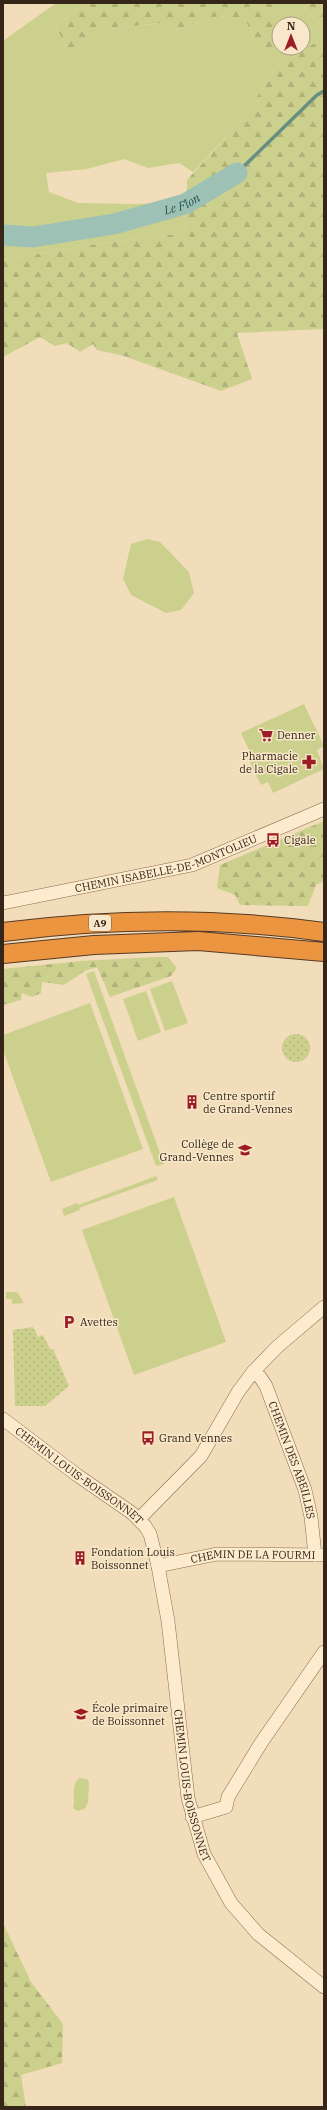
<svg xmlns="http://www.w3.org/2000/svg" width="327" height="2110" font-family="'IBM Plex Serif',serif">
<defs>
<pattern id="forest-firs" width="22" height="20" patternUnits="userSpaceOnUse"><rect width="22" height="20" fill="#ccd08d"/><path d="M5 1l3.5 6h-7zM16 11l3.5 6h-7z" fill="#b0b279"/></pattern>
<pattern id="garden-dots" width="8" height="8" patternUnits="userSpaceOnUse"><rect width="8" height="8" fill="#ccd08d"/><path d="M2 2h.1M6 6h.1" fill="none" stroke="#b0b279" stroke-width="1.8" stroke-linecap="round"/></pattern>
</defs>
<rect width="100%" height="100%" fill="#f1ddb9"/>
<!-- green -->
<path fill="#ccd08d" d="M56 3H84L56 27 73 60 107 29 161 23 164 34 219 16 246 21 260 52 279 48H303V24H279L275 3H300L324 29V37L279 65 238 124 193 172 179 163 148 168 124 159 87 169 46 173 49 192 78 203 133 204 186 202 185 233 96 244 3 260V41Z
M147 539 160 542 189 572 194 593 181 610 166 613 131 595 123 579 131 544Z
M304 704 324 746 317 750 324 769 273 793 268 782 261 785 245 752 249 750 241 733Z
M94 971 164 1164 156 1166 86 974Z
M172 981 188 1023 165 1031 150 989Z
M146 991 161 1032 138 1041 123 999Z
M90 1003 143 1149 51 1182 3 1050V1035Z
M156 1176 158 1180 79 1208 80 1210 64 1216 62 1209 77 1203 78 1205Z
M174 1197 226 1342 134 1375 82 1230Z
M6 1292H17L24 1303 12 1304V1299H6Z
M79 1778 87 1779 89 1782 88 1802 85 1809 77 1811 73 1808C76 1796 70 1787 79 1778Z"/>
<!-- forest -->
<path fill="url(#forest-firs)" d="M84 3H275L279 24V48L260 52 246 21 219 16 164 34 161 23 107 29 73 60 56 27Z
M300 3H324V29Z
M324 37V329L237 333 252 379 221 391 124 356 97 350 93 344 80 352 67 343 55 346 40 337 3 357V260L96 244 185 233 187 180 238 124 279 65Z
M324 821V881L316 885 308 906 240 905 235 895 217 888 220 865Z
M155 957H168L177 968 171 976 110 997 97 967 85 971 64 985 42 982 41 993 32 997 22 993 21 1000 3 1005V969L81 961Z
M3 1923 31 1982 63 2024 62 2063 21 2075 26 2107H3Z"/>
<!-- garden -->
<path fill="url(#garden-dots)" d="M282 1048a14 14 0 1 1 28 0a14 14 0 1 1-28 0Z
M33 1327 38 1337 43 1335 50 1349H53L69 1386 45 1406H15L13 1330Z"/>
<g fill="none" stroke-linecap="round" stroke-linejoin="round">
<!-- stream -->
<path stroke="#668f82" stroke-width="3.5" d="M237 173 317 95 324 91"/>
<!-- river -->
<path stroke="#9ec1b5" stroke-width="21" id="s1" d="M3 235 33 237 114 224 185 204 237 173"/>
<defs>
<g id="minor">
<path id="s2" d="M3 903 192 865 324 809"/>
<path id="s3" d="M253 1372 260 1377 266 1386 305 1490 311 1517 315 1555"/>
<path id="s4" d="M3 1419 77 1475 132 1513 145 1526 150 1534 158 1566 168 1621 188 1798 204 1854 231 1903 258 1934 324 1987"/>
<path d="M139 1519 201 1456 238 1392 253 1372 277 1347 324 1307"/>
<path id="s5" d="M158 1566 217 1554 322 1555"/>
<path d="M192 1817 226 1807 228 1797 261 1743 324 1652"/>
</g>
<path id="highway" d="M3 932C110 918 217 917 324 932
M3 954 94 945 198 941 324 952"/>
</defs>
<!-- minor casing -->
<use href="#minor" stroke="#896c53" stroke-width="14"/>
<!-- highway casing -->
<use href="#highway" stroke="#563a28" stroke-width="20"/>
<!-- minor -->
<use href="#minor" stroke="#fcebcd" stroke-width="13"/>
<!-- highway -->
<use href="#highway" stroke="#eb9540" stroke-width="18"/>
</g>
<!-- icons -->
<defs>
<symbol id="supermarket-bare" viewBox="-9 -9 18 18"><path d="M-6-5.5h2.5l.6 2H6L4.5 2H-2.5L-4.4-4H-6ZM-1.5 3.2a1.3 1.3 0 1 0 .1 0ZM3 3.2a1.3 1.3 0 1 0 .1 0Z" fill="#9d1d27" stroke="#f8e8c9" stroke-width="2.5" paint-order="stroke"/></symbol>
<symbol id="pharmacy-bare" viewBox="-9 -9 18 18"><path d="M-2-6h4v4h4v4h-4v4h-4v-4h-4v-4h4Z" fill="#9d1d27" stroke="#f8e8c9" stroke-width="2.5" paint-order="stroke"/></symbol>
<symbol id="bus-bare" viewBox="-9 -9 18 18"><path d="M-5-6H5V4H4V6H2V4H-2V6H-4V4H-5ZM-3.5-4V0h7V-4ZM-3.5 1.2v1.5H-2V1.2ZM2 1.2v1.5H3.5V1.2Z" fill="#9d1d27" stroke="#f8e8c9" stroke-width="2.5" paint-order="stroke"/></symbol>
<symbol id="building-bare" viewBox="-9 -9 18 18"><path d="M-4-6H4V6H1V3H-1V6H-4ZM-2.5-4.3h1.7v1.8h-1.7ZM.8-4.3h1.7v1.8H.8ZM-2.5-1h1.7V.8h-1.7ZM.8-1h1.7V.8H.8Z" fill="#9d1d27" stroke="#f8e8c9" stroke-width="2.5" paint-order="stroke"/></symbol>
<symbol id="school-bare" viewBox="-9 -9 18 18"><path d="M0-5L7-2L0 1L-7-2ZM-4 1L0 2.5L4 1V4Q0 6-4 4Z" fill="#9d1d27" stroke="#f8e8c9" stroke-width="2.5" paint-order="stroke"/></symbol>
<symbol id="parking-bare" viewBox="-9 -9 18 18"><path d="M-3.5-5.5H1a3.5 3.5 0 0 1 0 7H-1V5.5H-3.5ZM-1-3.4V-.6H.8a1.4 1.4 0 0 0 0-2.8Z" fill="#9d1d27" stroke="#f8e8c9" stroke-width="2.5" paint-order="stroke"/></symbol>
</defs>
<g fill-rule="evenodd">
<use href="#supermarket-bare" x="256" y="725" width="20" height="20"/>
<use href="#pharmacy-bare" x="299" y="752" width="20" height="20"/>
<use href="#bus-bare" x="263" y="830" width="20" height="20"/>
<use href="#building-bare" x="182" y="1092" width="20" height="20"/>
<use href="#school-bare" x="235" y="1140" width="20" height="20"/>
<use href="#parking-bare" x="59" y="1312" width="20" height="20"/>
<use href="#bus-bare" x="138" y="1428" width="20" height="20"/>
<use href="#building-bare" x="70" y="1548" width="20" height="20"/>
<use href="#school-bare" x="71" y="1704" width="20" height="20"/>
</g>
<g text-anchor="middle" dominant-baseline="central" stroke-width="3" stroke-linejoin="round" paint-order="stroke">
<!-- shield labels -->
<rect fill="#f8e8c9" stroke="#70604e" stroke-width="1" x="89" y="915" width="22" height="16" rx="3"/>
<g font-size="10" font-weight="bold" fill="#362519">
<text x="100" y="923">A9</text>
</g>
<!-- poi labels -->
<g font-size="11" fill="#362519" stroke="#f8e8c9" text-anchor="start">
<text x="277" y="735">Denner</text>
<text x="298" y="756" text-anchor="end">Pharmacie<tspan x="298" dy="13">de la Cigale</tspan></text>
<text x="284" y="840">Cigale</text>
<text x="203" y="1096">Centre sportif<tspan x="203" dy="13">de Grand-Vennes</tspan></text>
<text x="234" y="1144" text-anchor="end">Collège de<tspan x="234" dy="13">Grand-Vennes</tspan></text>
<text x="80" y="1322">Avettes</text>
<text x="159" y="1438">Grand Vennes</text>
<text x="91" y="1552">Fondation Louis<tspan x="91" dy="13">Boissonnet</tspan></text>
<text x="92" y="1708">École primaire<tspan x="92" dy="13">de Boissonnet</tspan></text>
</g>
<!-- street labels -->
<g font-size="11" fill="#362519" stroke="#f8e8c9">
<text stroke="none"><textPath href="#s2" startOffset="168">CHEMIN ISABELLE-DE-MONTOLIEU</textPath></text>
<text stroke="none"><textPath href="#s3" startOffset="98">CHEMIN DES ABEILLES</textPath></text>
<text stroke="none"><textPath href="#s4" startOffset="95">CHEMIN LOUIS-BOISSONNET</textPath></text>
<text stroke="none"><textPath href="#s5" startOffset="96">CHEMIN DE LA FOURMI</textPath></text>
<text stroke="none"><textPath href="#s4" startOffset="443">CHEMIN LOUIS-BOISSONNET</textPath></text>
</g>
<!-- water labels -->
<g font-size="12" font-style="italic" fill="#275852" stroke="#f8e8c9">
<text stroke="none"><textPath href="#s1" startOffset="183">Le Flon</textPath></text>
</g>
</g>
<!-- border -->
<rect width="327" height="2110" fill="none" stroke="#362519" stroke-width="8"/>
<!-- north arrow -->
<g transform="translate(291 36)"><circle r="19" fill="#f8e8c9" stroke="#aa9a83"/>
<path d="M0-3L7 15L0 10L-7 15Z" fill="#9d1d27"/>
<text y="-6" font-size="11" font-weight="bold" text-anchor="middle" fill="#362519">N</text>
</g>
</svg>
